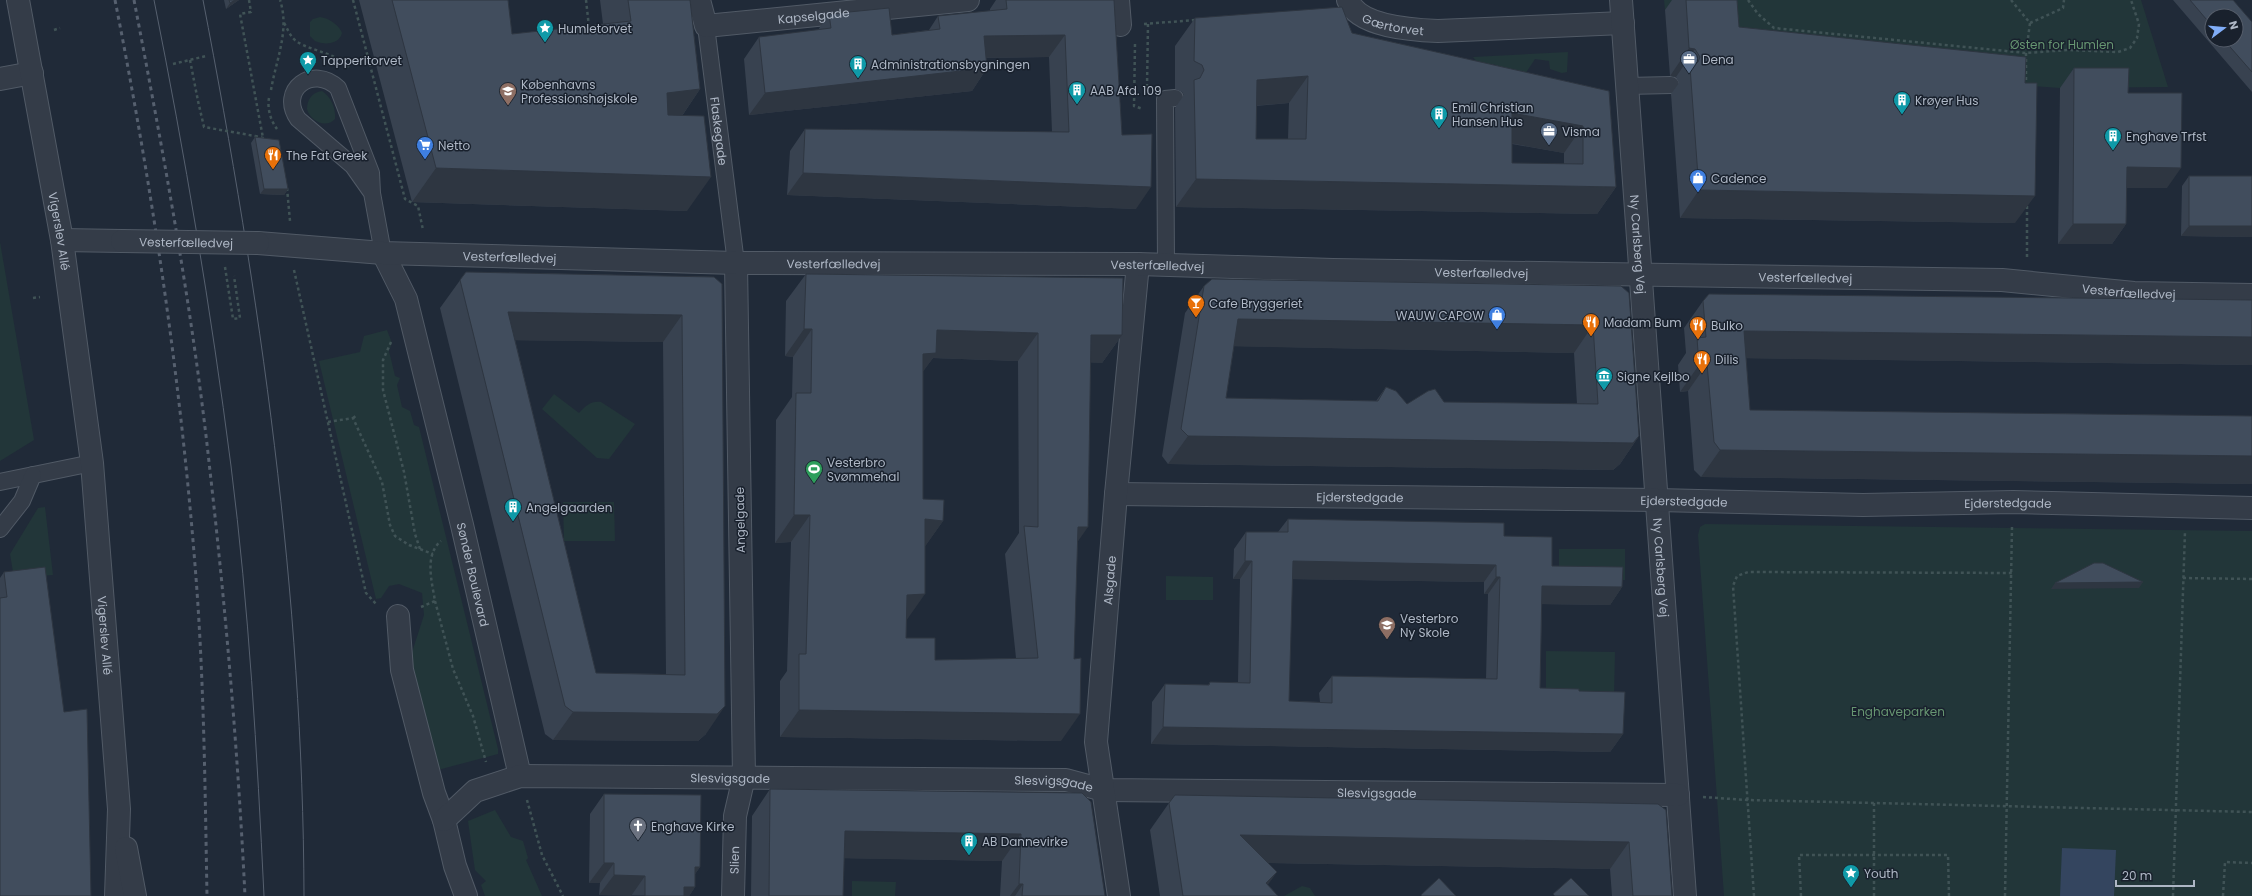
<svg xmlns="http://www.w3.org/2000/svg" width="2252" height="896" font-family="Poppins,sans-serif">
<rect width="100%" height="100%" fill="#202a38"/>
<!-- green -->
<path fill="#223639" d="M1664 0H2141L2168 87 2060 88 2006 84 1720 54 1665 10Z
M320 17C329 18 339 25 342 33 339 45 324 45 315 41L310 36V22L313 19Z
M1568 52 1567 72 1562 73 1550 69 1549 61 1535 59 1525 74 1507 78 1494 64 1482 68 1473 57Z
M322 91C331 97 336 108 335 119 326 129 310 121 307 109 307 100 312 92 322 91Z
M0 242 34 440 0 461Z
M387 330 392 343 389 351 395 376 400 378 397 385 402 407 410 411 414 425 419 427 498 749V754L434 771 407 668 424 615 422 593 399 584 389 586 381 598 376 599 319 361 360 352 364 336Z
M554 394 579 413C586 406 590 401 601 402L635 424 609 459 597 458 542 409Z
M563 502H614L615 541H564Z
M45 507 53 575 14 578 10 554 38 508Z
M1705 524 2252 531V896H1724L1698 535 1700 527Z
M1559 549H1625V580H1559Z
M1166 576 1213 577V600H1166Z
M1546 651 1615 652 1614 697 1546 695Z
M495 810 511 837 523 841 528 858 526 860 542 896H485L481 885 486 881 475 870 468 821Z
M852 881 896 882 895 896H852Z
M1302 886 1310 888 1315 896H1271H1284Z"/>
<!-- water -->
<path fill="#34455f" d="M2062 848 2116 850 2114 896H2060Z"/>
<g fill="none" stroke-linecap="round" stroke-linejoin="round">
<defs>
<g id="service">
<path id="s1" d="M706 26 736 263"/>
<path d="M1627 86 1671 85"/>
<path d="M372 193 353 166 298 119C278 90 313 64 338 88L371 173 372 193 383 253"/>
<path d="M1166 264 1165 99 1175 98"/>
<path d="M0 482 92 463"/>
<path d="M0 529 22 501 33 475"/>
</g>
<g id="minor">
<path id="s2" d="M699 0 706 26 968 0"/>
<path d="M1118 0 1120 25"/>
<path id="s3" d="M1348 0C1358 27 1414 30 1438 31L1623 23"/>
<path id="s4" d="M1621 0 1685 896"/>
<path d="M0 79 32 73"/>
<path id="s5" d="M383 253 406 299 462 525 520 776"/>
<path id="s6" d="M1116 494 1658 500 1863 505 2013 502 2252 508"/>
<path d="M398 616 402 670 434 793 444 820 455 866 466 896"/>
<path id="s7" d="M444 820 475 791 520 776 1066 780 1103 790 1678 795"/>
<path id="s8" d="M733 896 735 816 744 777 736 263"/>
<path id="s9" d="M1119 896 1096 742 1116 494 1138 264"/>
</g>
<g id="tertiary">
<path id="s10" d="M18 0 62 240 92 463 119 809 116 896"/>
<path d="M62 240 122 241"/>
<path id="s11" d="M258 243 383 253 736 263 1138 264 1333 270 2002 280 2134 293 2252 295"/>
<path d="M126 848 135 896"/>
</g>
</defs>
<!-- service casing -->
<use href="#service" stroke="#515a66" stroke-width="18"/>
<!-- minor casing -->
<use href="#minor" stroke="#515a66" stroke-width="24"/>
<!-- tertiary casing -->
<use href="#tertiary" stroke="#515a66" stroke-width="24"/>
<!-- path -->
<path stroke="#405356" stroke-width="2.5" stroke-dasharray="3 3" stroke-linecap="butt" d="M249 0 251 12 240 14 263 138
M353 0 405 199 418 206 423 230
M586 0 589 27
M1748 0 1758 14 1774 28 2026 53 2068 50 2118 52 2130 48 2137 38 2139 24 2131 0
M2011 0 2030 23 2026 53V85
M284 23C287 28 289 33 292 37 303 51 334 50 351 69
M2030 23 2063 8 2064 0
M1144 24 1195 20
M54 30 60 28
M1135 44 1134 106 1143 109
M190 60 198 101
M344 61 374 58
M173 64 206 56
M1147 87 1148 24
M271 90C276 60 290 30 280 0
M269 98C267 109 271 121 277 129
M255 136 267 139
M287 188 290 221
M2027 206V259
M225 267 233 319 240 318 234 276
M294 270 366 593 376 604
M33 298 40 297
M391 342 383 360V390L404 472 415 534 420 549
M353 418 357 415
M328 422 353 418 382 482 390 525 395 536 409 545 433 554
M2183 578 2252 579
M435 601 453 669 473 716 486 762
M421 607 435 601C432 582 424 555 441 541
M1703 797 1747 800 2252 812
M527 800 542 855 563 896
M1874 803V896
M1754 896 1733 586 1737 576 1748 572 2012 573
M1801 896 1799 855H1948L1949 896
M2005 896 2012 527
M2173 896 2185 531
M2223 896 2225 862 2252 863"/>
<!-- service -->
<use href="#service" stroke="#343c48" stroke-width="16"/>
<!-- minor -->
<use href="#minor" stroke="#343c48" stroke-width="22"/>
<!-- tertiary -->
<use href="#tertiary" stroke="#343c48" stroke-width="22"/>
<!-- tram -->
<path stroke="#56606f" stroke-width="1" d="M154 0C185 155 211 310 231 466 249 609 257 752 264 896
M203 0C260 296 303 594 304 896"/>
<!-- rail -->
<path stroke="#56606f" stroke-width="3" stroke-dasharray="4 4" stroke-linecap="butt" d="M115 0C152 187 180 376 195 565 204 675 205 786 207 896
M134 0C164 156 193 313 210 471 226 612 238 754 245 896"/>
<defs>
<g id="tertiary-bridge">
<path id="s12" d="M122 241 258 243"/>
</g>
</defs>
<!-- tertiary-bridge casing -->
<use href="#tertiary-bridge" stroke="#515a66" stroke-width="24" stroke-linecap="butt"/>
<!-- path-bridge -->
<path stroke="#405356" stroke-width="2.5" stroke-dasharray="3 3" stroke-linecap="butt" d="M198 101 204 127 255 136"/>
<!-- tertiary-bridge -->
<use href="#tertiary-bridge" stroke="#343c48" stroke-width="22"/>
</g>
<!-- wall -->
<path fill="#384250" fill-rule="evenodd" d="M224 0H239L226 9Z
M359 0H508L512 34 603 24 600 0H690L700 89 682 116 687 211 412 202Z
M996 0H1114L1122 135 1136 209 787 195 790 151 805 129 1052 132 1049 57 986 58 987 68 972 91 749 115 744 59 759 37 818 30 829 14 892 35 929 30 938 16 990 11V9Z
M1672 0H1737L1739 27 2015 223 1680 218 1671 94 1679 83 1676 77 1670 76 1665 10Z
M2173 0H2233L2252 22V92ZM2212 16 2236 40H2212Z
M1195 18 1352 33 1609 91 1616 187 1597 214 1176 207 1175 108 1184 95 1182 92 1175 89V46ZM1289 103 1288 139H1256V106ZM1512 144 1564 153V164L1512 163Z
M2074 68 2128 93 2167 188H2127L2126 224 2112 244H2058L2060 88Z
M255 137 288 189 284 195 260 194 251 143Z
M2189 176H2252V237L2181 236 2182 186Z
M466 272 714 277 706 734 698 741 553 740 545 734 440 308ZM515 340 663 342 666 674 596 673Z
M806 274 1122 335 1102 363 1090 362 1077 542 1061 741 780 737V681L787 671 791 542 775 543 776 420 792 397 793 357 785 356 786 301ZM933 358 1018 361 1019 533 1005 554 1016 658 935 660 906 638V621L925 546 943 521 923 499V371Z
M1204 286H1621L1639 436 1620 464 1613 470 1168 464 1162 456 1185 313ZM1234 346 1574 353 1577 404 1444 402 1407 404 1386 387 1376 401 1226 398Z
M2252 300V365L1746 358 1750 410 2252 416V484L1701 477 1694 470 1688 391 1680 392 1678 365 1686 353 1684 328 1703 301Z
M1288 519 1504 536 1552 566 1622 587 1610 605 1542 604 1540 688 1579 691 1623 734 1610 752 1151 744 1152 702 1165 684 1208 685 1210 682H1238L1240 579H1233L1234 549 1246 532H1278ZM1292 579 1484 582V594H1488L1486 679 1332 676 1319 693 1320 702 1289 701Z
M4 572 64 712 0 896V578Z
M770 789 1082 793 1105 896H1000L1002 861 844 858 843 896H751L752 816Z
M604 794 700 867 695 874V887L689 896 599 895 600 883H589L590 814Z
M1169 803H1643L1672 896H1612L1610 869 1267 863 1268 885 1278 896H1160L1150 830Z"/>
<!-- shaded-wall -->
<path fill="#2e3641" d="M235 0H239L226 9 230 3Z
M1065 35 1049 57 968 58 984 36Z
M1689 48 1695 49 1676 77 1670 76Z
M987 68 972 91 749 115 765 93Z
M1308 76 1289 103 1238 107 1257 80Z
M700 89 677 123 643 127 667 93Z
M1512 113 1583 126 1564 153 1493 140Z
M2127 167 2181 168 2167 188H2113Z
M436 168 711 177 687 211 412 202Z
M803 173 1151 187 1136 209 787 195Z
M1196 179 1616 187 1597 214 1176 207Z
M264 189H288L284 195 260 194Z
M1699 190 2035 196 2015 223 1680 218Z
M2073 224H2126L2112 244H2058Z
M2189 226H2252V237L2181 236Z
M508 312 682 315 663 342 489 340Z
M1238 319 1555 324 1593 325 1574 353 1219 346Z
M804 329H812L793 357 785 356Z
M937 330 1038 333 1018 361 933 358 917 380 904 381Z
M1744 331 2252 337V365L1725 358Z
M1091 335H1122L1102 363 1071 362Z
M1707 364 1688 391 1680 392 1699 365Z
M1188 436H1639L1620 464 1613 470 1168 464Z
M1720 450 2252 456V484L1701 477Z
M794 515H810L791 542 775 543Z
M925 519 943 521 924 548Z
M1078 527H1088L1069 554Z
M1245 561H1252L1240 579H1233Z
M1293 561 1496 565 1484 582 1281 579Z
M1496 577H1500L1488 594H1484Z
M2143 582 2139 588 2051 589 2055 583Z
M1542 586 1622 587 1610 605 1530 604Z
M925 594 906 621 907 595Z
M725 706 706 734 698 741 553 740 573 712Z
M799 710 1080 714 1061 741 780 737Z
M1163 727 1623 734 1610 752 1151 744Z
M845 831 1021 834 1002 861 826 858Z
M1240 835 1629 842 1610 869 1221 862Z
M604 863H614L600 883H589Z
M695 867H700L686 887H695L689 896H678Z
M1277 872 1260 896 1266 883Z
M614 875 645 876 631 896 599 895Z
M1019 884H1023L1015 896H1010Z"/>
<!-- building -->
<path fill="#414d5d" stroke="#2e3641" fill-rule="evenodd" d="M229 0H235L230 3Z
M392 0H508L512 34 631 21 628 0H690L700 89 667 93 668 115 704 116 711 177 436 168Z
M1006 0H1114L1122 135 1152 134 1151 187 803 173 805 129 1069 132 1065 35 984 36 987 68 765 93 759 37 831 28 829 14 889 8 892 35 940 29 938 16 1007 9Z
M1686 0H1737L1739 27 2026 57 2025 83H2037L2035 196 1699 190 1690 67 1698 62 1700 57 1695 49 1689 48Z
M2190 0H2233L2252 22V72L2224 40H2236V16H2212V26Z
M1342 7 1352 33 1609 91 1616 187 1196 179 1194 80 1200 78 1204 70 1202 65 1194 61 1195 18ZM1308 76 1306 139H1256L1257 80ZM1512 113 1583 126V164L1512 163Z
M2074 68H2129L2128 93H2182L2181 168 2127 167 2126 224H2073Z
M255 137 279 140 288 189H264Z
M2189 176H2252V226H2189Z
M466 272 714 277 722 284 725 706 717 714 573 712 565 706 460 280ZM508 312 682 315 685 675 596 673Z
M806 274 1123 278 1122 335H1091L1088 527H1078L1074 659 1081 658 1080 714 799 710V654H806L810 515H794L796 393H811L812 329H804ZM937 330 1038 333V527L1024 526 1038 658 935 660V638H906L907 595 925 594V519L943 521 944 500 923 499V354L936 353Z
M1212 279 1621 286 1629 293 1639 436 1633 443 1188 436 1181 429 1204 286ZM1238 319 1593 325 1598 404 1444 402 1435 389 1428 391 1407 404 1396 391 1386 387 1378 401 1226 398Z
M1709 294 2252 300V337L1744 331 1750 410 2252 416V456L1720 450 1714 442 1707 364 1699 365 1697 338 1706 337 1703 301Z
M1288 519 1504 523V536L1552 537V566L1623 567 1622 587 1542 586 1540 688 1579 689V691L1625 692 1623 734 1163 727 1165 684 1209 685 1210 682 1250 683 1252 561H1245L1246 532H1288ZM1293 561 1496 565V577H1500L1497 679 1332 676V703L1289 701Z
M2094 563H2103L2143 582 2055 583Z
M45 567 64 712 87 709 91 896H0V598L7 597 4 572Z
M770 789 1082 793 1091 802 1105 896H1022L1023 884H1019L1021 834 845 831 843 896H769Z
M604 794 701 795 700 867H695V887H684V896H645V876L614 875V863H604Z
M1175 795 1658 804 1666 810 1672 896H1633L1629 842 1240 835 1277 872 1266 883 1278 896H1183L1169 803Z
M1439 878 1456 896H1422L1421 895Z
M1571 878 1589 896H1555L1553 894Z"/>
<!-- icons -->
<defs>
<symbol id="sight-pin" viewBox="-11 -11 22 30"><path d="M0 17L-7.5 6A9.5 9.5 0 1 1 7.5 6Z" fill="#0f9aa8" stroke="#19212d"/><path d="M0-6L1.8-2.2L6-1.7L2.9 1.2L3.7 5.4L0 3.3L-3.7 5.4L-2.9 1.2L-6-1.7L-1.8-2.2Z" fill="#fff"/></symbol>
<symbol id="office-pin" viewBox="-11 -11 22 30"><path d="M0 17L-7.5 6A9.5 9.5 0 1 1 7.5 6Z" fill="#5c6f8a" stroke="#19212d"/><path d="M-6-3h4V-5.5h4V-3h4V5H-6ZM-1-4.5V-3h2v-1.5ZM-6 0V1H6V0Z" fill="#fff"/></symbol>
<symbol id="building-pin" viewBox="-11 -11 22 30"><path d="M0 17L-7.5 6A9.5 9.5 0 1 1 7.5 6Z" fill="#0f9aa8" stroke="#19212d"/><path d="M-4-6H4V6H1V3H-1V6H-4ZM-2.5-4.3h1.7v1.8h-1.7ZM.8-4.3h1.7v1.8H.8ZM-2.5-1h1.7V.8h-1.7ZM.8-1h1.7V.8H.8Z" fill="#fff"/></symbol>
<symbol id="school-pin" viewBox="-11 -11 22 30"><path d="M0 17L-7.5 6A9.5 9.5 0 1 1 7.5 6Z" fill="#8d6e63" stroke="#19212d"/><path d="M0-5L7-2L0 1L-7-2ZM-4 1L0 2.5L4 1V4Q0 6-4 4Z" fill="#fff"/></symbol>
<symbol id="supermarket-pin" viewBox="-11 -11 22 30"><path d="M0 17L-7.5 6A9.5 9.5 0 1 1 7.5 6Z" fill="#3f7fe0" stroke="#19212d"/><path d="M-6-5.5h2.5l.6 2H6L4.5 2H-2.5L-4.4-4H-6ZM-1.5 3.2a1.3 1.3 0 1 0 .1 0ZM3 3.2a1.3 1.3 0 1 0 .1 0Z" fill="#fff"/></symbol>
<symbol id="restaurant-pin" viewBox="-11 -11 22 30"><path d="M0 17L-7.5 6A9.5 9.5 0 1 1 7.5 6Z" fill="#e8710a" stroke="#19212d"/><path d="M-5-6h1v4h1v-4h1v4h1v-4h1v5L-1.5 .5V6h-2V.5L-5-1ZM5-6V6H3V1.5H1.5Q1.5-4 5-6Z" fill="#fff"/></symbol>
<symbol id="shop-pin" viewBox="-11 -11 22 30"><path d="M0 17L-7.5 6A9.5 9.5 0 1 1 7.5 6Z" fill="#3f7fe0" stroke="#19212d"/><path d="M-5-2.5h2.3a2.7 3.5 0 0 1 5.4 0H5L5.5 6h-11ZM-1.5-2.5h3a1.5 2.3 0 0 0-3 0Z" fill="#fff"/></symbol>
<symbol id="bar-pin" viewBox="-11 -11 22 30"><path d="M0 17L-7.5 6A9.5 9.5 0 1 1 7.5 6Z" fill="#e8710a" stroke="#19212d"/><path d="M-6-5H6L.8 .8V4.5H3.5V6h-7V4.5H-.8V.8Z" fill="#fff"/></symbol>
<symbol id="museum-pin" viewBox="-11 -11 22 30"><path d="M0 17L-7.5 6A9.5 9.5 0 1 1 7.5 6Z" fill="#0f9aa8" stroke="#19212d"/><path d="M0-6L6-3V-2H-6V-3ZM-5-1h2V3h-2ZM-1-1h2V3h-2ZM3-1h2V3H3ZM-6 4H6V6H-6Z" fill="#fff"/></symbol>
<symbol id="stadium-pin" viewBox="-11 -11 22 30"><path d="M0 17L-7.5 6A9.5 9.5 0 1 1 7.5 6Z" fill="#2e9e5b" stroke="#19212d"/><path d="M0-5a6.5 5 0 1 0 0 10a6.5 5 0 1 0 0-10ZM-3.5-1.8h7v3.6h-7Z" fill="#fff"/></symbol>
<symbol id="church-pin" viewBox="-11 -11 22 30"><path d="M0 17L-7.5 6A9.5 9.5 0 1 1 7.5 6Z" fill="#6b7280" stroke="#19212d"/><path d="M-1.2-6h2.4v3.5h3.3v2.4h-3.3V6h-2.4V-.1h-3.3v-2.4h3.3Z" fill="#fff"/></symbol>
</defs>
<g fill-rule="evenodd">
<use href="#sight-pin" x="535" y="18" width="20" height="27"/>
<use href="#office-pin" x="1679" y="49" width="20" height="27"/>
<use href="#sight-pin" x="298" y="50" width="20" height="27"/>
<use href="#building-pin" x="848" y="54" width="20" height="27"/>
<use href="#building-pin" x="1067" y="80" width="20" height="27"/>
<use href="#school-pin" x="498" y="81" width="20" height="27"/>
<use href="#building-pin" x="1892" y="90" width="20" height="27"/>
<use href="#building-pin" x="1429" y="104" width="20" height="27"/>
<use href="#office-pin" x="1539" y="121" width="20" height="27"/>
<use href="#building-pin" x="2103" y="126" width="20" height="27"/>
<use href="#supermarket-pin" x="415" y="135" width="20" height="27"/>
<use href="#restaurant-pin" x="263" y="145" width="20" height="27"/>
<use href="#shop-pin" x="1688" y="168" width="20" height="27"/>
<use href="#bar-pin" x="1186" y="293" width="20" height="27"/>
<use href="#shop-pin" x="1487" y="305" width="20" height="27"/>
<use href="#restaurant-pin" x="1581" y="312" width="20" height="27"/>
<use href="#restaurant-pin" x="1688" y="315" width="20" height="27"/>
<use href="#restaurant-pin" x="1692" y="349" width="20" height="27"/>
<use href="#museum-pin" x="1594" y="366" width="20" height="27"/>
<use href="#stadium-pin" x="804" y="459" width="20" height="27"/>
<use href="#building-pin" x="503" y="497" width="20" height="27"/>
<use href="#school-pin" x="1377" y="615" width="20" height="27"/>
<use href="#church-pin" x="628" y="816" width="20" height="27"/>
<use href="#building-pin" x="959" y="831" width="20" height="27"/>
<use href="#sight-pin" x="1841" y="863" width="20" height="27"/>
</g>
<g text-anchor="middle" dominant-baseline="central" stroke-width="3" stroke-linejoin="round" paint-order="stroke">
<!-- street labels -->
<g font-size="12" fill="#aeb7c5" stroke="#19212d">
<text stroke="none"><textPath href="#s2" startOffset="135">Kapselgade</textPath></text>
<text stroke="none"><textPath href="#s3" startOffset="54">Gærtorvet</textPath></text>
<text stroke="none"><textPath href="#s1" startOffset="106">Flaskegade</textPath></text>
<text stroke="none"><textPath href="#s10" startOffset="235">Vigerslev Allé</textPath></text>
<text stroke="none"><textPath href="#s12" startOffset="64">Vesterfælledvej</textPath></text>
<text stroke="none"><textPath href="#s4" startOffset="245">Ny Carlsberg Vej</textPath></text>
<text stroke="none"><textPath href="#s11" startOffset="252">Vesterfælledvej</textPath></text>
<text stroke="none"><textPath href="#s11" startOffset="576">Vesterfælledvej</textPath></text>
<text stroke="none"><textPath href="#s11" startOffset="900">Vesterfælledvej</textPath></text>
<text stroke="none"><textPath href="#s11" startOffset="1224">Vesterfælledvej</textPath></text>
<text stroke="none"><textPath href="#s11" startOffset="1548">Vesterfælledvej</textPath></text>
<text stroke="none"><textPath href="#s11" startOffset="1872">Vesterfælledvej</textPath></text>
<text stroke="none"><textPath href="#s6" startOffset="244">Ejderstedgade</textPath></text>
<text stroke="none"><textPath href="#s6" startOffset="568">Ejderstedgade</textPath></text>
<text stroke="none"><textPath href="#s6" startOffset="892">Ejderstedgade</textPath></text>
<text transform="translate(740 520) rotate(-91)">Angelgade</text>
<text stroke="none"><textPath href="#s4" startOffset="569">Ny Carlsberg Vej</textPath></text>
<text stroke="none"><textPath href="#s5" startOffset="335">Sønder Boulevard</textPath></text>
<text stroke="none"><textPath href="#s9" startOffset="318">Alsgade</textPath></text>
<text stroke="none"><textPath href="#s10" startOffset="642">Vigerslev Allé</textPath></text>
<text stroke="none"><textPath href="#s7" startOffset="300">Slesvigsgade</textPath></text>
<text stroke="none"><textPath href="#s7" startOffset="624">Slesvigsgade</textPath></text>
<text stroke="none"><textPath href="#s7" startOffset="948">Slesvigsgade</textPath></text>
<text stroke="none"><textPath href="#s8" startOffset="36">Slien</textPath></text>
</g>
<!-- poi labels -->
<g font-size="12" fill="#aeb7c5" stroke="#19212d" text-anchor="start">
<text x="558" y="28">Humletorvet</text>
<text x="1702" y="59">Dena</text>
<text x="321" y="60">Tapperitorvet</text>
<text x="871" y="64">Administrationsbygningen</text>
<text x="521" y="84">Københavns<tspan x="521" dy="14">Professionshøjskole</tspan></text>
<text x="1090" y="90">AAB Afd. 109</text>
<text x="1915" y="100">Krøyer Hus</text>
<text x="1452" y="107">Emil Christian<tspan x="1452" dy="14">Hansen Hus</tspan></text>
<text x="1562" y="131">Visma</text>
<text x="2126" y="136">Enghave Trfst</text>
<text x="438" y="145">Netto</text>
<text x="286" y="155">The Fat Greek</text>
<text x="1711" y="178">Cadence</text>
<text x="1209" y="303">Cafe Bryggeriet</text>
<text x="1484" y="315" text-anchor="end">WAUW CAPOW</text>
<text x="1604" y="322">Madam Bum</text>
<text x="1711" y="325">Bulko</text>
<text x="1715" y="359">Dilis</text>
<text x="1617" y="376">Signe Kejlbo</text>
<text x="827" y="462">Vesterbro<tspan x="827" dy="14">Svømmehal</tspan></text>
<text x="526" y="507">Angelgaarden</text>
<text x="1400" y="618">Vesterbro<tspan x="1400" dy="14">Ny Skole</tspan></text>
<text x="651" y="826">Enghave Kirke</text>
<text x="982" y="841">AB Dannevirke</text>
<text x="1864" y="873">Youth</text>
</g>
<!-- park labels -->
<g font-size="12" fill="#669571" stroke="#19212d">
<text x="2062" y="44">Østen for Humlen</text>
<text x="1898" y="711">Enghaveparken</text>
</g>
</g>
<!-- north arrow -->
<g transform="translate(2224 28) rotate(74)"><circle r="19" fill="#19212d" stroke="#555d6a"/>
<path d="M0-3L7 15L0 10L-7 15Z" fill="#80adf8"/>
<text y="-6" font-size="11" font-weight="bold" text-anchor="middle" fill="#aeb7c5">N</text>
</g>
<!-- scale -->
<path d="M2116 880v6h78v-6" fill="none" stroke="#aeb7c5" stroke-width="2"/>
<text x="2122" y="880" font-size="12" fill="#aeb7c5" stroke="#19212d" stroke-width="3" paint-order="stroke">20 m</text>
</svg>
